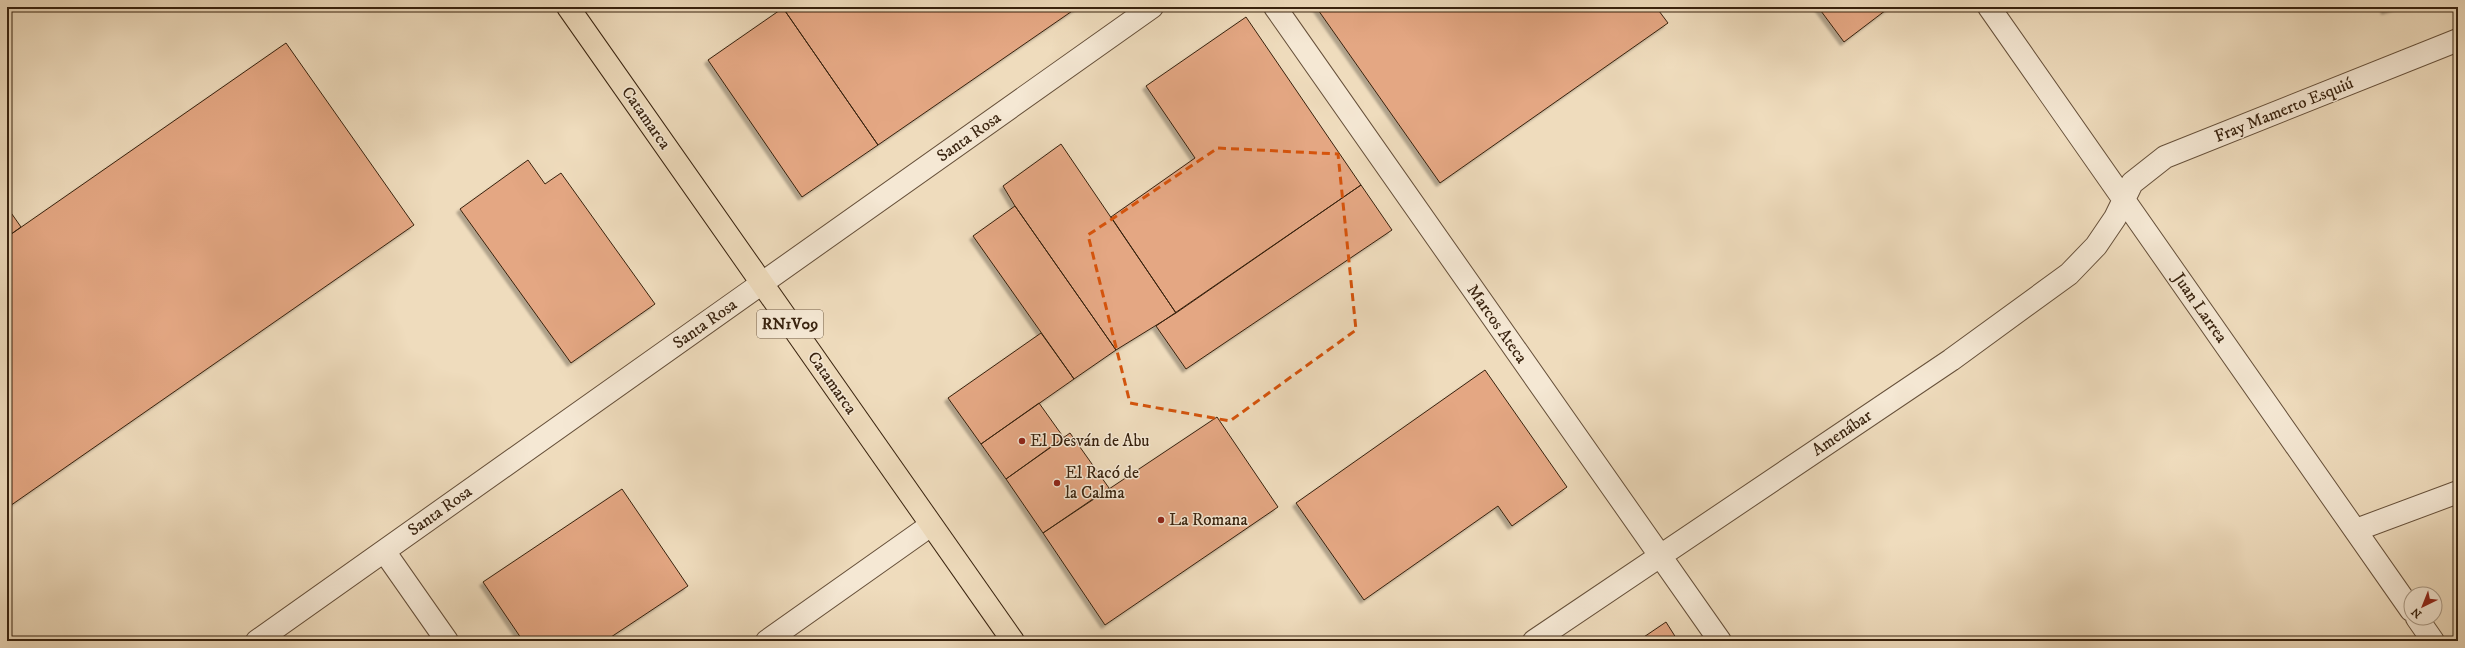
<svg xmlns="http://www.w3.org/2000/svg" width="2465" height="648" font-family="'IM FELL DW Pica',serif">
<defs>
<filter id="shadow"><feDropShadow dx="-3.5" dy="3.5" stdDeviation="1" flood-color="#0004"/></filter>
</defs>
<rect width="100%" height="100%" fill="#efdcbd"/>
<filter id="stains"><feTurbulence type="fractalNoise" baseFrequency=".005" numOctaves="4"/><feColorMatrix values="0 0 0 0 .2 0 0 0 0 .09 0 0 0 0 .02 0 0 0 .5 -.17"/></filter>
<radialGradient id="worn" r=".72"><stop offset=".6" stop-color="#630" stop-opacity="0"/><stop offset="1" stop-color="#630" stop-opacity=".3"/></radialGradient>
<!-- building -->
<path fill="#e4a783" stroke="#38220e" filter="url(#shadow)" d="M785 7H1078L878 145 783 8Z
M1316 7H1656L1668 23 1440 183Z
M1818 7H1890L1844 42Z
M2384 7H2397L2385 11Z
M783 8 878 145 802 197 708 60Z
M1246 17 1361 185 1176 313 1111 217 1195 158 1146 86Z
M286 43 414 225 7 508V237Z
M1061 144 1176 313 1116 350 1015 206 1003 186Z
M528 160 545 184 561 173 655 304 571 363 460 209Z
M1361 185 1392 230 1186 369 1156 326Z
M1015 206 1116 350 1074 379 973 236Z
M7 207 21 227 7 237Z
M1041 333 1074 379 981 444 948 398Z
M1485 370 1567 487 1512 526 1498 506 1364 600 1296 503Z
M1039 403 1064 438 1006 479 981 444Z
M1217 417 1278 507 1105 625 1043 533Z
M1070 433 1109 488 1043 533 1006 479Z
M622 489 688 586 605 641H523L483 582Z
M1666 622 1678 641H1638Z"/>
<g fill="none" stroke-linecap="round" stroke-linejoin="round">
<defs>
<path id="minor" d="M1275 7 1720 641
M1989 7 2411 610
M2356 530 2458 492
M384 551 447 641
M2417 618 2433 641
M257 641 1152 7
M767 641 931 525
M1534 641 1951 360 2069 274 2096 246 2115 218 2132 183 2165 157 2458 40"/>
<path id="major" d="M568 7 1013 641"/>
</defs>
<!-- minor casing -->
<use href="#minor" stroke="#66503a" stroke-width="24"/>
<!-- major casing -->
<use href="#major" stroke="#38220e" stroke-width="24"/>
<!-- minor -->
<use href="#minor" stroke="#f5e8d4" stroke-width="22"/>
<!-- major -->
<use href="#major" stroke="#efdcbd" stroke-width="22"/>
</g>
<!-- marked area -->
<path fill="none" stroke="#d6540c" stroke-width="3" stroke-dasharray="8 5" stroke-linejoin="round" d="M1218 148 1338 154 1356 330 1230 421 1130 403 1088 235Z"/>
<!-- markers -->
<g fill="#8f2418" stroke="#f5e8d4" stroke-width="1.5">
<circle cx="1022" cy="441" r="4"/>
<circle cx="1057" cy="483" r="4"/>
<circle cx="1161" cy="520" r="4"/>
</g>
<g text-anchor="middle" dominant-baseline="central" stroke-width="3" stroke-linejoin="round" paint-order="stroke">
<!-- shield labels -->
<rect fill="#f5e8d4" stroke="#715d49" stroke-width="1" x="757" y="310" width="66" height="28" rx="3"/>
<g font-size="16" font-weight="bold" fill="#38220e">
<text x="790" y="324">RN1V09</text>
</g>
<!-- street labels -->
<g font-size="17" fill="#38220e" stroke="#f5e8d4">
<text transform="translate(2284 110) rotate(-22)">Fray Mamerto Esquiú</text>
<text transform="translate(646 118) rotate(55)">Catamarca</text>
<text transform="translate(969 137) rotate(-35)">Santa Rosa</text>
<text transform="translate(2200 308) rotate(55)">Juan Larrea</text>
<text transform="translate(705 324) rotate(-35)">Santa Rosa</text>
<text transform="translate(1497 324) rotate(55)">Marcos Ateca</text>
<text transform="translate(832 383) rotate(55)">Catamarca</text>
<text transform="translate(1842 433) rotate(-34)">Amenábar</text>
<text transform="translate(440 511) rotate(-35)">Santa Rosa</text>
</g>
<!-- poi labels -->
<g font-size="17" fill="#38220e" stroke="#f5e8d4" text-anchor="start">
<text x="1030" y="441">El Desván de Abu</text>
<text x="1065" y="473">El Racó de<tspan x="1065" dy="20">la Calma</tspan></text>
<text x="1169" y="520">La Romana</text>
</g>
</g>
<!-- margin -->
<rect width="2465" height="648" fill="none" stroke="#efdcbd" stroke-width="24"/>
<rect x="8" y="8" width="2449" height="632" fill="none" stroke="#38220e" stroke-width="2"/>
<rect x="12" y="12" width="2441" height="624" fill="none" stroke="#38220e"/>
<!-- north arrow -->
<g transform="translate(2423 606) rotate(223)"><circle r="19" fill="#f5e8d4" stroke="#a99985"/>
<path d="M0-3L7 15L0 10L-7 15Z" fill="#8f2418"/>
<text y="-6" font-size="11" font-weight="bold" text-anchor="middle" fill="#38220e">N</text>
</g>
<rect width="100%" height="100%" filter="url(#stains)"/>
<rect width="100%" height="100%" fill="url(#worn)"/>
</svg>
